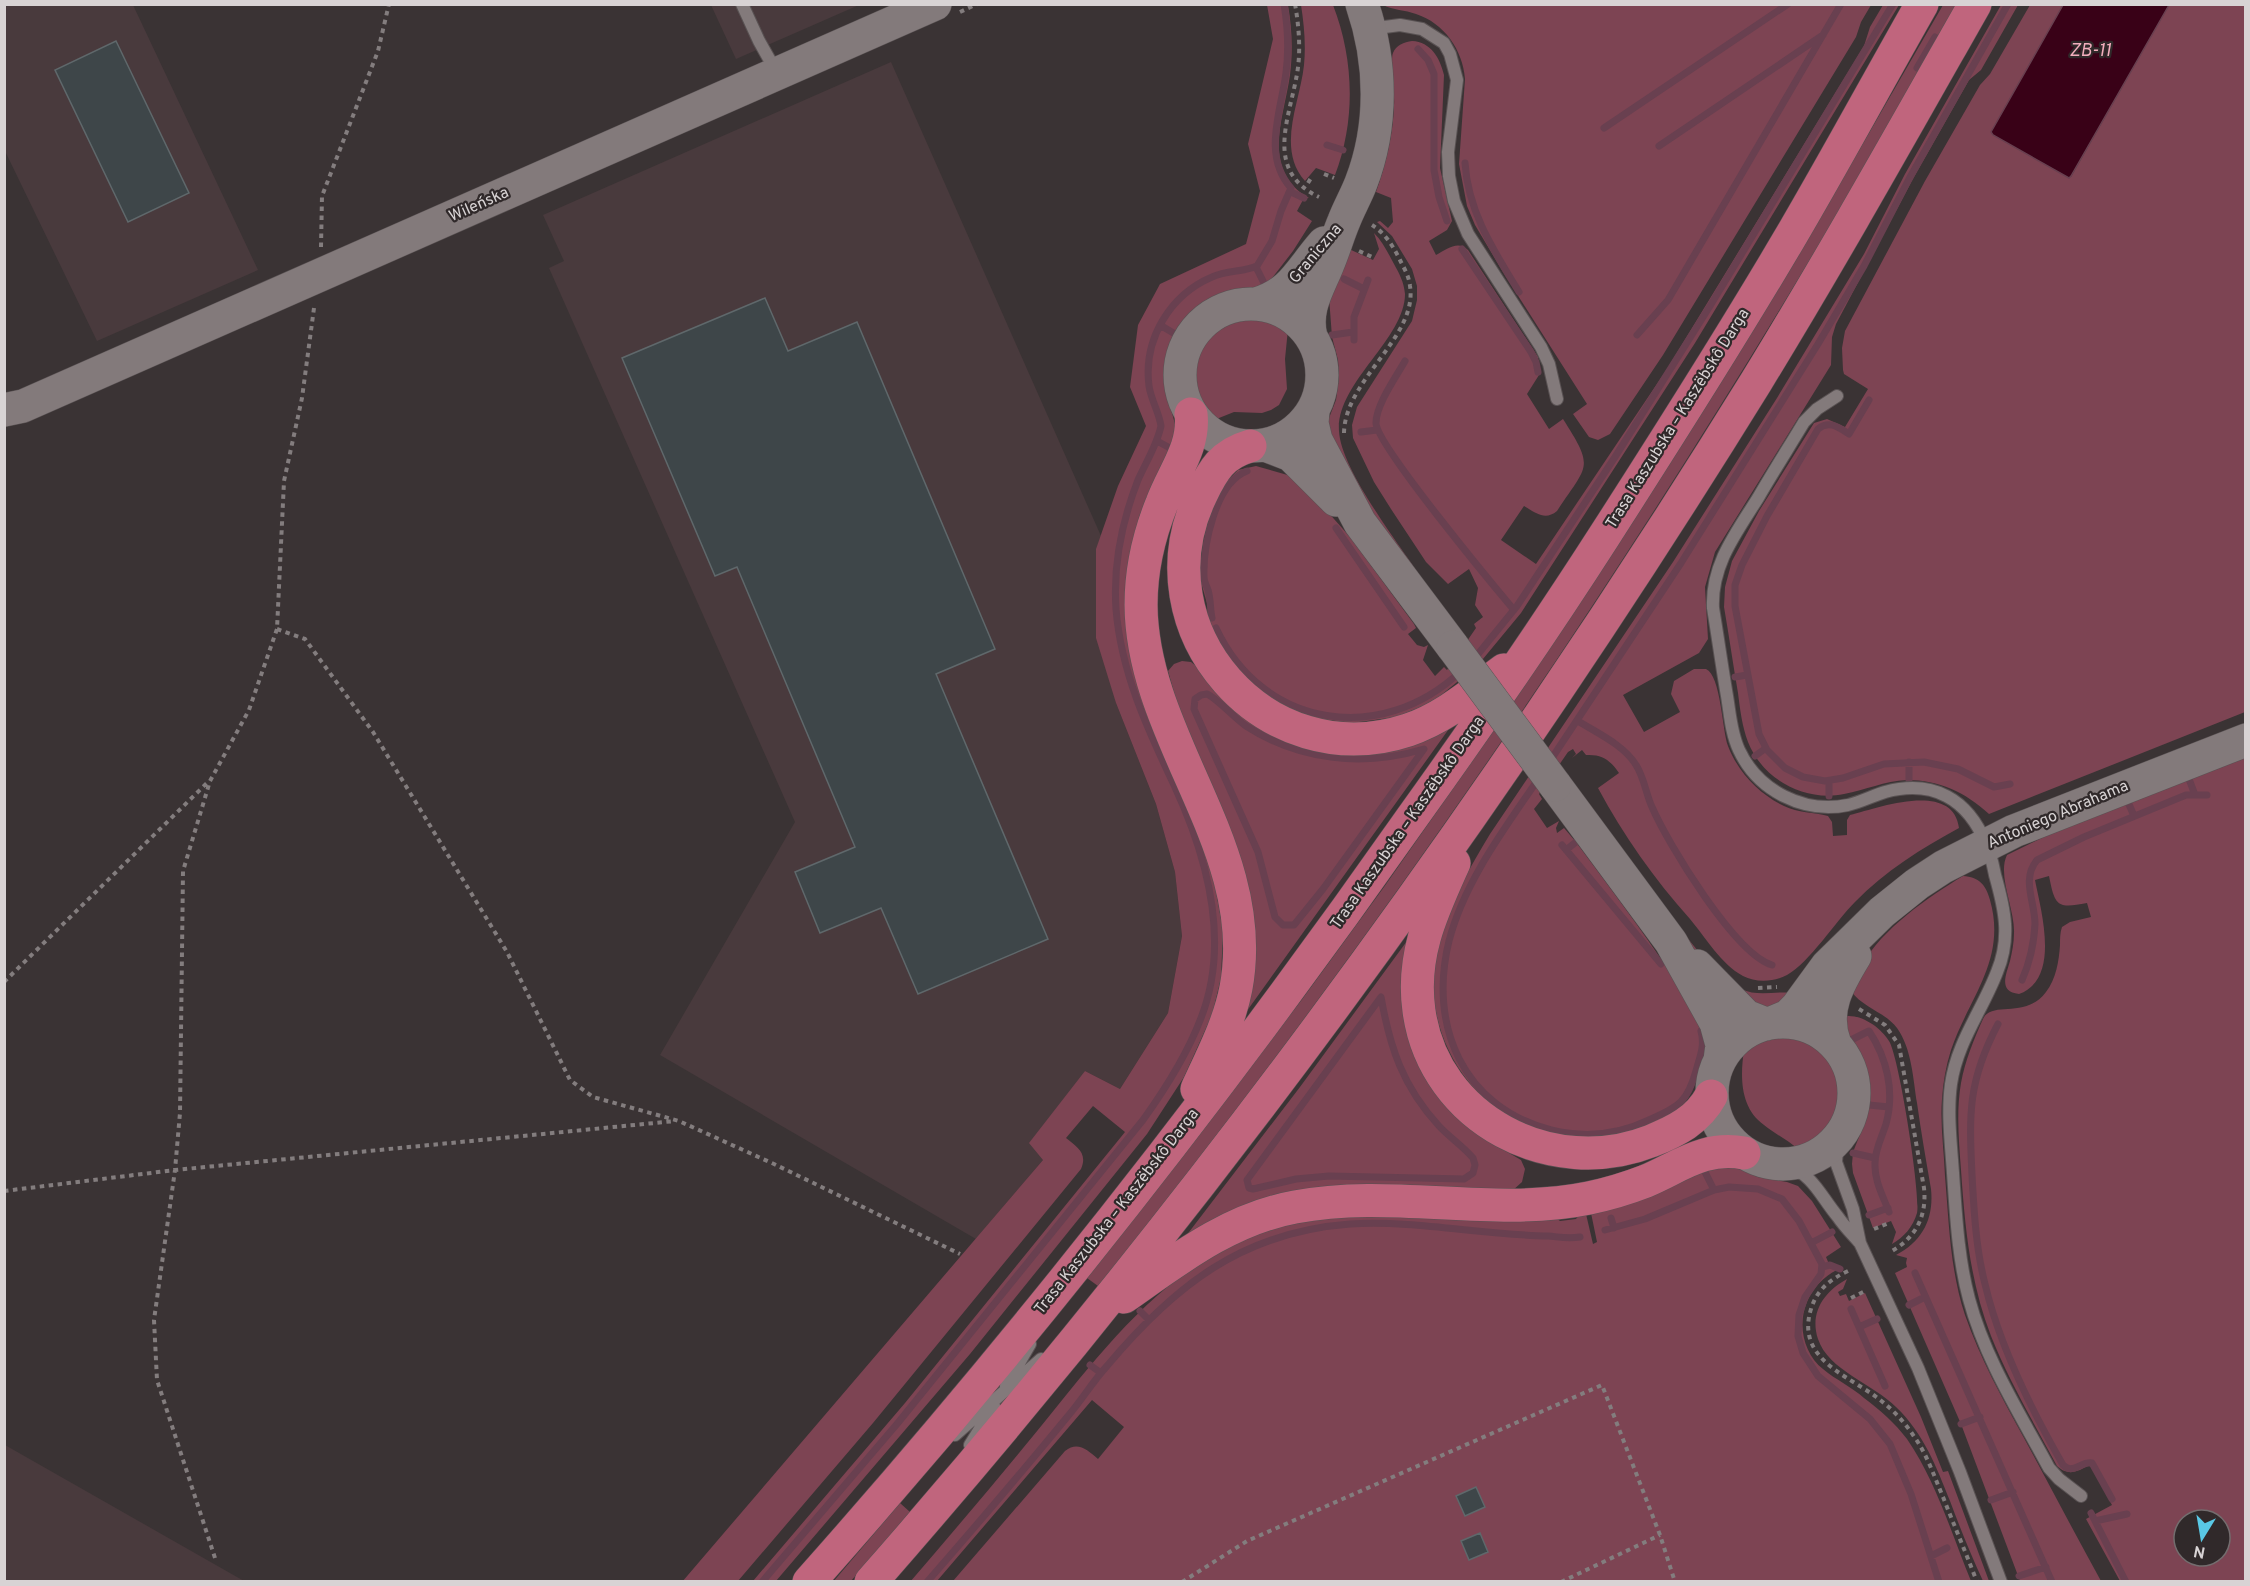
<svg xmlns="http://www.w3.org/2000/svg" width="2250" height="1586" font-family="Overpass,sans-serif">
<rect width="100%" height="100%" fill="#3a3334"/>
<!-- built -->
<path fill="#493a3d" d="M5 5H133L258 270 97 341 5 151Z
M711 5H859L736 59Z
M891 62 1101 536 1096 550 1116 703 1156 804 1175 872 1182 936 1168 1013 1120 1089 1085 1071 1043 1160 976 1239 660 1055 795 822 549 268 564 261 543 215Z
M4 1445H5L244 1581H5Z"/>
<!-- green -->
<path fill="#7d4453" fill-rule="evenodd" d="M1267 5H1288C1292 28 1293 51 1290 75 1284 118 1260 170 1309 198H1304L1297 211 1312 221 1293 251 1269 282 1256 288 1229 291 1207 300 1187 316 1175 333 1167 352 1164 373 1166 390 1176 428 1173 443 1148 495 1139 517 1125 606 1130 655 1141 696 1213 875 1223 930 1221 978 1212 1015 1184 1077 1147 1134 970 1354 776 1581H753L905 1403 1125 1132 1093 1106 1066 1138C1077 1147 1088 1153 1081 1169L873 1423 738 1581 682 1582 1043 1160 1029 1143 1085 1071 1120 1089 1168 1013 1182 936 1175 872 1156 804 1116 703 1096 638V549L1118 486 1146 426 1130 387 1138 325 1160 284 1246 244 1260 191 1248 144 1273 39Z
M1301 5H1333C1354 59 1356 120 1335 175L1316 168 1305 181C1276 148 1300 103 1304 65 1306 45 1304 24 1301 5Z
M1383 5 1871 4V5L1861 22 1856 37 1663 355 1610 434 1598 440 1589 437 1573 414 1587 404 1503 272 1475 225 1467 206 1459 164 1465 79C1463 50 1444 23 1416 14 1405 10 1393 10 1383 5Z
M1883 5H1899L1695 343 1521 613 1478 665 1440 696 1423 706 1396 717 1352 723 1321 719 1287 708 1251 684 1222 649 1207 615 1208 607 1201 582 1203 545 1215 504 1226 482 1238 470 1256 466 1291 476 1303 484 1350 537 1414 624 1416 628 1408 634 1417 645 1424 647 1428 645 1423 660 1435 676 1444 667 1447 670 1476 628 1474 624 1483 617 1475 605 1478 588 1469 569 1448 584 1426 562 1391 509 1374 482 1353 438 1352 425 1357 407 1412 321 1417 300V286L1412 269 1392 236 1377 222 1380 221 1388 228 1393 222 1391 198 1376 192C1386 164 1393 135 1394 105 1395 94 1390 59 1393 53 1396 45 1404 42 1412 41 1431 42 1440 58 1444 75L1440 168 1452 221 1447 230 1429 241 1436 255C1447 249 1458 240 1468 250L1538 357 1539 375 1527 394 1549 429 1563 419C1595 469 1588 464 1557 511 1545 521 1536 513 1524 506L1501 540 1536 564 1667 369 1864 46 1870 27Z
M1943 5H1958C1705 454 1421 884 1098 1286L1087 1278 1178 1162 1303 998 1384 887 1503 717 1817 223Z
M2001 5H2018L1981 70 1969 80 1914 177 1836 324 1832 337 1831 365 1715 552 1705 587 1708 639 1699 653 1623 695 1644 732 1680 712 1671 694 1674 681 1694 669H1706C1721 676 1722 729 1728 746 1738 772 1759 794 1784 806 1798 813 1814 812 1828 816L1832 822 1833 836 1847 835V820L1850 815C1878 808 1953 780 1959 828 1922 848 1885 871 1855 902 1835 922 1810 962 1787 975 1774 982 1756 983 1743 976 1721 964 1706 938 1690 919 1655 880 1623 835 1598 788L1619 773C1610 760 1602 754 1586 755L1582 750 1572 758 1576 754 1573 749 1568 752 1539 794 1542 799 1534 809 1547 828 1559 821 1556 828 1557 833 1564 828 1576 842C1615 895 1655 946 1688 1002 1693 1011 1704 1023 1705 1033 1707 1048 1702 1059 1698 1073 1690 1107 1672 1118 1639 1128 1618 1134 1595 1140 1572 1138 1476 1128 1413 1032 1439 940 1450 902 1470 867 1490 834L1673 562 1777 398 1864 254 1905 174Z
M2030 5H2063L1991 132 2071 177 2169 5H2245V712L1989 814C1965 792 1939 780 1907 780 1884 781 1866 790 1844 794 1805 802 1763 780 1748 742 1742 726 1740 709 1738 693 1733 664 1729 636 1724 607L1725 587 1732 561 1759 511 1814 423 1827 419 1845 427 1868 389 1844 374 1843 370 1842 348 1845 331 1925 181 1980 85 1990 74Z
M1374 233C1383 242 1388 253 1394 264 1399 273 1404 282 1405 294 1405 339 1336 383 1339 431 1341 472 1406 553 1429 589L1362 499 1328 434 1329 418 1336 400 1339 377 1338 360 1332 337 1329 297 1349 249 1373 260 1379 249Z
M1256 316 1269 319 1288 329 1285 359 1287 389 1279 405 1271 410 1262 413 1234 412 1214 420C1171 377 1197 318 1256 316Z
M1182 661 1191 662 1196 666C1240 730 1322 773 1400 748 1418 742 1435 733 1451 726L1244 1015 1185 731 1168 671 1174 664Z
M2245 757V1581H2120L2086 1519 2112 1505 2090 1465C2078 1471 2069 1477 2057 1466 2034 1423 2009 1381 1991 1336 1970 1282 1965 1227 1961 1170 1959 1142 1956 1112 1961 1083 1965 1061 1974 1039 1983 1019 1992 1000 2025 1020 2046 992 2056 979 2059 961 2060 945 2060 938 2060 933 2062 927L2070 922 2091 917 2087 903C2057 909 2055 906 2049 876L2035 880C2041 911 2061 979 2019 994 1998 992 2006 975 2010 961 2012 952 2014 943 2014 933 2015 909 1997 875 2007 855L2056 831ZM2184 1520H2220V1556H2184Z
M1565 772C1593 810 1621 848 1650 887 1671 915 1710 975 1741 989 1760 998 1780 989 1800 994 1783 1014 1758 1016 1738 1000L1683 938 1562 776Z
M1963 876C1979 877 1986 885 1990 900 2007 960 1969 997 1951 1050 1946 1066 1943 1082 1942 1099 1940 1124 1944 1150 1945 1176 1949 1222 1950 1270 1965 1315 1980 1358 2002 1398 2024 1438 2050 1486 2075 1534 2101 1581H2020L1961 1424 1895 1273 1907 1267 1906 1263 1907 1258 1896 1255C1923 1241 1934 1218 1931 1189 1926 1160 1921 1132 1917 1103 1913 1079 1912 1049 1897 1028 1885 1012 1863 1008 1851 991 1855 982 1858 973 1862 965 1882 929 1928 897 1963 876Z
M1407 941 1453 1113 1469 1127 1487 1140 1521 1160 1525 1169 1522 1182 1512 1191 1186 1236 1300 1087Z
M1847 1016C1863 1015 1881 1028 1889 1041 1899 1056 1921 1195 1917 1213 1913 1227 1904 1237 1892 1244L1896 1232 1891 1221 1873 1228 1853 1173 1852 1164 1853 1152 1867 1117 1869 1105 1868 1076 1864 1062 1847 1033 1846 1018Z
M1775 1035C1850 1035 1868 1121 1799 1150 1788 1140 1775 1134 1764 1125 1740 1108 1740 1077 1744 1050L1762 1039Z
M1718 1166 1740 1169 1758 1177 1787 1182 1798 1186 1812 1201 1841 1247 1826 1257 1829 1264 1841 1268C1825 1275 1814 1286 1807 1302 1797 1325 1804 1354 1823 1369 1836 1380 1852 1387 1864 1398 1880 1410 1895 1423 1907 1439 1936 1481 1952 1535 1971 1581H953L1065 1451C1078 1441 1087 1450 1098 1459L1124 1427 1092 1400 937 1581 910 1582C952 1533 993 1485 1033 1436 1103 1351 1168 1257 1281 1226 1323 1214 1368 1217 1411 1217 1460 1217 1508 1218 1556 1218L1560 1221 1576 1219 1579 1215 1586 1214 1593 1244 1597 1242 1591 1213Z
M1847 1279 1843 1289 1838 1292 1840 1296 1846 1294 1849 1301 1865 1293 1921 1417 1943 1472 1948 1471 1989 1581H1983C1971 1555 1960 1528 1950 1501 1936 1466 1924 1434 1896 1407 1873 1384 1828 1370 1818 1339 1809 1312 1825 1291 1847 1279Z
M900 1503 910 1512 851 1581 833 1582Z"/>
<!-- water -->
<path fill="#390117" stroke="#694050" stroke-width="1.5" d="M2063 5H2169L2071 176 2069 178 1993 135 1991 132Z"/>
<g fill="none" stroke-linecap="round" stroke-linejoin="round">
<!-- stream -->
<path stroke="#694050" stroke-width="7" d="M1418 49 1428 60 1434 74V170L1439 197 1447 221
M1917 68 1935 37
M1604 128 1788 4
M1327 145 1343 150
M1659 146 1823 35
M1465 163C1468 212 1494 251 1519 292
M1291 192 1304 198
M1462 249 1531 352 1536 362 1538 372
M1256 267 1265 285
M1344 279 1364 289
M1160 325 1175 334
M1332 335 1353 332
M1637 335 1668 300 1841 4
M1354 340V317L1368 280
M1405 361C1396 377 1376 405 1376 423 1376 444 1493 585 1514 610
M1869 400 1849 434C1838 427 1829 420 1818 429L1767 516 1742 565 1735 585V606L1759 734 1767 750 1785 768 1803 777 1825 781 1843 778 1884 764 1924 762 1958 769 1994 787 2010 784
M1361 432 1377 430
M1157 441 1170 448
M1336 528 1404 627
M1212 618C1210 609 1211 600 1208 590 1207 586 1204 583 1204 577 1203 546 1215 483 1247 471
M1216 628C1263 729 1382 746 1461 671
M1474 659 1517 606 1615 457 1710 306 1893 4
M1735 677 1747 675
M1207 694C1218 699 1234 718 1246 726 1300 761 1364 767 1424 749L1323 889 1294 925H1283L1275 917 1258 852 1194 709 1195 699 1201 695Z
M1578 721C1597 733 1624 745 1636 765 1644 777 1646 794 1652 807 1668 844 1735 954 1772 965
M1755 756 1766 748
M1550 761 1681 563 1818 344 1864 266 1909 179 2008 4
M1539 778C1505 828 1464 882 1449 941 1428 1026 1463 1107 1551 1130 1584 1138 1618 1135 1649 1120 1679 1106 1687 1103 1696 1071 1700 1056 1705 1046 1701 1031
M2189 779 2195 795
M1909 780V762
M1829 781V796
M2128 802 2134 816
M1562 845 1661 964
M1566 850 1576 842
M2022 980C2030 962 2034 943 2035 924 2035 902 2021 879 2037 860L2084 837 2186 795H2207
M1381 997C1390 1048 1403 1087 1439 1126 1449 1137 1463 1146 1473 1158L1475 1165 1473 1173 1464 1179 1329 1176 1296 1179 1253 1189 1249 1188 1247 1180Z
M1998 1024C1968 1081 1969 1113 1972 1175 1974 1212 1976 1249 1985 1284 1999 1344 2032 1411 2063 1465 2073 1475 2081 1461 2092 1463L2112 1499
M1851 1040 1869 1031C1887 1058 1895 1092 1886 1124 1882 1137 1875 1149 1875 1163 1874 1180 1883 1196 1889 1212
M1869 1105 1889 1107
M1853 1153 1875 1158
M1704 1170 1714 1190
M1869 1215 1888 1208
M1611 1218 1614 1228
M1605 1230 1645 1219 1714 1190 1729 1187 1758 1189 1782 1199 1799 1221 1822 1264 1821 1274 1805 1297 1799 1315 1798 1336 1803 1353 1818 1376 1870 1419 1890 1444 1911 1494 1939 1582
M1811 1243 1832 1232
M1822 1267 1830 1265 1840 1269
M1915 1273 2052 1582
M1909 1305 1925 1297
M1851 1309 1885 1386
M1140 1311 1149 1320
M1859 1327 1877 1319
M1090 1365 1101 1373
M1961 1424 1980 1417
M1991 1500 2013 1492
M2091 1513 2126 1582
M2095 1521 2127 1514
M1931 1556 1947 1548
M2019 1576 2046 1567
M762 1582 897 1424 1143 1120C1166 1088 1187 1055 1201 1018 1231 941 1207 856 1174 785 1147 728 1121 672 1116 609 1113 565 1122 521 1138 480 1146 462 1157 445 1161 426 1159 412 1151 400 1149 386 1143 339 1170 295 1212 277 1227 270 1244 272 1257 266L1272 241 1281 211 1291 188C1262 155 1281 112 1286 73 1289 50 1288 28 1284 4
M927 1582C975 1527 1022 1472 1068 1416 1082 1400 1093 1381 1107 1366 1174 1286 1242 1232 1350 1224 1416 1220 1482 1235 1548 1236 1560 1237 1567 1239 1580 1237"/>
</g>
<!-- building -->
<path fill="#3e4649" stroke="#5f686b" stroke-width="1.5" d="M116 41 189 193 128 222 55 70Z
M765 298 788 351 857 322 995 649 936 674 1048 939 918 994 881 908 820 933 795 872 855 847 737 567 715 576 622 358Z
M1476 1487 1485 1507 1465 1516 1456 1496Z
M1480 1533 1488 1552 1469 1560 1461 1541Z"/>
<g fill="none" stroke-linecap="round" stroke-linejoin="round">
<defs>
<path id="lane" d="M742 4 759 41 777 73
M1369 29 1400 25 1422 29 1444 43 1450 54 1457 80 1448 152 1449 176 1454 201 1468 234 1541 347 1549 364 1557 399
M1837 396 1817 409 1804 422C1789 447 1773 472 1758 498 1736 533 1711 565 1713 608 1718 638 1722 667 1727 696 1730 714 1731 733 1739 750 1758 791 1804 814 1848 805 1861 802 1872 796 1885 792 1933 779 1968 799 1986 844 1991 854 1993 865 1995 875 2005 910 2011 938 1997 972 1982 1011 1957 1042 1951 1084 1947 1113 1951 1144 1953 1173 1956 1215 1958 1258 1969 1299 1985 1359 2020 1414 2049 1468L2059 1479 2081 1496
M1838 1139 1836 1162 1853 1209 1860 1243 1918 1368 1960 1472 2001 1582
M1786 1164C1815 1177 1819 1194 1838 1217 1844 1226 1852 1234 1859 1242
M1006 1386 1030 1344
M955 1435 1041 1359
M970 1445 994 1406"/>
<path id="secondary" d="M1180 375a71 71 0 1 1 142 0a71 71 0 1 1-142 0Z
M1256 304C1293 293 1300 270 1324 243
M1311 337C1304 309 1318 289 1328 264 1334 250 1338 235 1344 221 1349 208 1356 196 1361 183 1383 126 1382 62 1362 4
M4 410 23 406 935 4
M1313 412 1312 423 1316 440 1360 523 1453 647
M1265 445 1291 455 1336 500
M1555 785 1671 942 1716 1023 1722 1045 1720 1060
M1697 966 1746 1016 1766 1024
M1712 1093a71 71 0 1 1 142 0a71 71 0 1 1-142 0Z
M1774 1022 1788 1016 1797 1007 1827 966 1882 912 1917 884 1943 867 2014 831 2246 740
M1835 1044C1822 1011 1838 984 1855 956"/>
<path id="highway" d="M1191 414C1195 447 1173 473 1162 503 1149 535 1141 569 1141 605 1142 740 1262 849 1236 988 1229 1024 1212 1056 1197 1089
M1250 446C1222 454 1213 470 1201 495 1136 630 1267 777 1408 730 1444 718 1474 692 1504 670
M1454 863C1432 912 1411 955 1419 1011 1434 1120 1552 1180 1651 1141 1676 1131 1698 1120 1711 1096
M1124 1297C1177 1260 1229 1219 1295 1207 1392 1188 1492 1218 1589 1198 1608 1194 1628 1188 1646 1181 1681 1166 1704 1146 1744 1153
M809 1582C1025 1339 1225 1084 1411 819 1477 727 1542 633 1603 538 1666 440 1729 341 1788 241 1834 163 1877 83 1922 4
M871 1582C1199 1208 1495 804 1756 382 1832 258 1903 131 1975 4"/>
</defs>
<!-- lane casing -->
<use href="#lane" stroke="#595253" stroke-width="14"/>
<!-- secondary casing -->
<use href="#secondary" stroke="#595253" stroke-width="34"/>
<!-- highway casing -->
<use href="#highway" stroke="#595253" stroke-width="34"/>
<!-- path -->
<path stroke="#837d7e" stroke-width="4" stroke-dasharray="4.5 4.5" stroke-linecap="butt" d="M1295 4C1299 27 1301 51 1297 74 1289 120 1264 171 1319 197
M960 12 977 4
M1324 174 1334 178
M1308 183 1311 178
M321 247 322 196 378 51 389 4
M1359 251 1372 257
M1344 433C1345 379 1418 337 1410 286 1409 276 1404 268 1400 260 1393 246 1385 233 1372 225
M277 629 305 639 373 732 507 952 570 1080 593 1097 679 1121 774 1164 960 1254
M4 982 209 781
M1758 988 1777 987
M1859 1009 1885 1025 1899 1045 1924 1188C1927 1216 1916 1238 1890 1252
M4 1191 175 1170 675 1121
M1874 1229 1889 1223
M1848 1271C1831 1279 1817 1289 1811 1309 1796 1357 1844 1374 1875 1396 1890 1407 1903 1420 1913 1435 1927 1454 1934 1476 1943 1497 1954 1525 1966 1553 1977 1582
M1851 1298 1865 1291
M215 1558 157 1380 154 1320 175 1170 180 1113 183 871 210 781 249 710 277 629 284 481 302 398 314 308
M1182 1582 1247 1541 1602 1385 1660 1535 1675 1582
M1561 1582 1660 1535"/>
<!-- lane -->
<use href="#lane" stroke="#837a7b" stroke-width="12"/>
<!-- secondary -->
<use href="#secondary" stroke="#837a7b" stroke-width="33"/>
<!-- highway -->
<use href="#highway" stroke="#c0657d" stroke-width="33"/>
<defs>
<path id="secondary-bridge" d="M1453 647 1555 785"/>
</defs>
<!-- secondary-bridge casing -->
<use href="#secondary-bridge" stroke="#595253" stroke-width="34" stroke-linecap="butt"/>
<!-- secondary-bridge -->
<use href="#secondary-bridge" stroke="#837a7b" stroke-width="33"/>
</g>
<g text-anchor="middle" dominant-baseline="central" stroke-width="4.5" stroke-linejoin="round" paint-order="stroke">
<!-- street labels -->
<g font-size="16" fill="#d8d3d4" stroke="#30292a">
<text transform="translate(479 205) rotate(-24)">Wileńska</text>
<text transform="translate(1316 254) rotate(-50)">Graniczna</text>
<text transform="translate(1678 419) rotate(-58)">Trasa Kaszubska – Kaszëbskô Darga</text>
<text transform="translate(2058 815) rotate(-23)">Antoniego Abrahama</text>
<text transform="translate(1408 823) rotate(-55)">Trasa Kaszubska – Kaszëbskô Darga</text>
<text transform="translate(1117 1212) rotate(-52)">Trasa Kaszubska – Kaszëbskô Darga</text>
</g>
<!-- water labels -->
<g font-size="18" font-style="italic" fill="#f2adbc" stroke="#30292a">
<text x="2090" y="51">ZB-11</text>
</g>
</g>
<!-- border -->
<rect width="2250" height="1586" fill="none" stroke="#d8d3d4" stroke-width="12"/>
<!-- north arrow -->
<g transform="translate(2202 1538) rotate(191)"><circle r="28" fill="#30292a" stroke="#736d6e" stroke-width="1.5"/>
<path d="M0-4.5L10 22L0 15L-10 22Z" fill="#59c8e5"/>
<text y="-9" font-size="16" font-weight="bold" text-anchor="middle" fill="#d8d3d4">N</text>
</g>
</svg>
